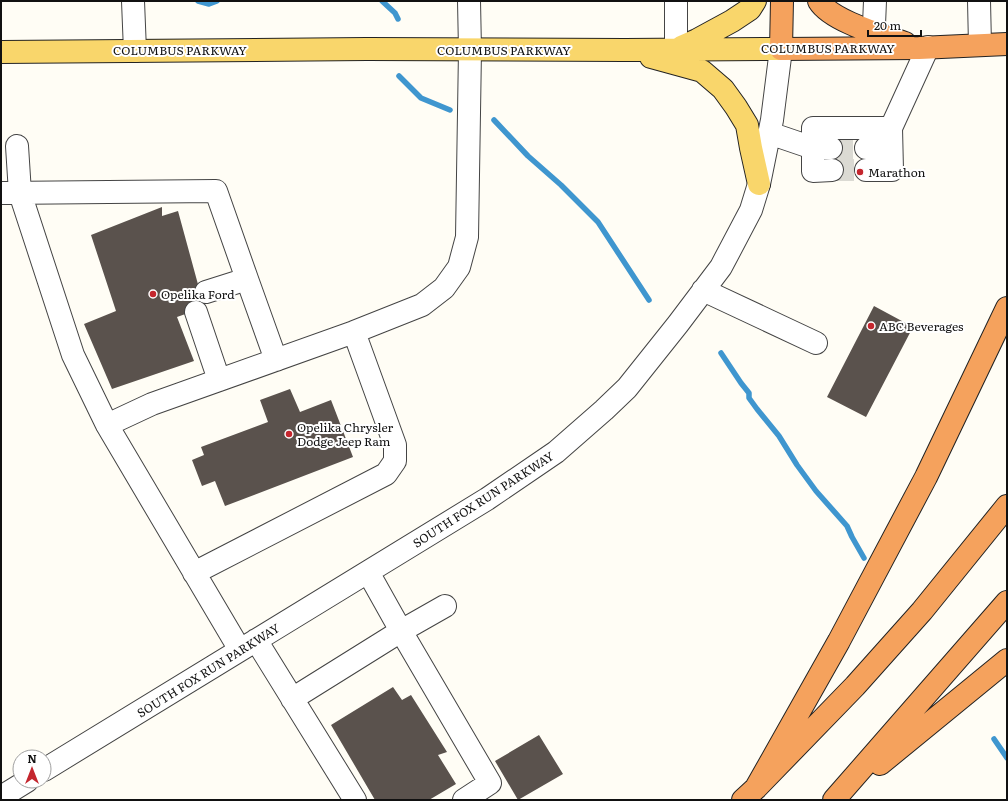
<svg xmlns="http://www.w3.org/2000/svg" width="1008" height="801" font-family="Literata,serif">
<rect width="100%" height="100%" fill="#fffdf5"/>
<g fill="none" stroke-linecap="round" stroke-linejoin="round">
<!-- stream -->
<path stroke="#3f96cf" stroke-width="5.5" d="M198 1 209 4 217 1
M382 1 395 13 398 19
M399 76 421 98 450 110
M494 120 528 156 561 185 598 222 649 300
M721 353 741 383 749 393V398L757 409 779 436 797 465 816 491 847 526 852 537 864 558
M994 739 1007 758"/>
</g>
<!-- building -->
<path fill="#5a524d" d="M162 207V216L178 211 199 288 192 299 191 312 177 317 194 361 112 389 84 324 116 311 91 235Z
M874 306 913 327 866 417 827 397Z
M290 389 300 412 331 400 353 457 225 506 215 481 202 486 192 460 204 455 201 447 268 422 260 400Z
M393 687 402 700 411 695 447 752 438 755 456 784 429 800H375L331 725Z
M539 735 563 774 518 800 495 761Z"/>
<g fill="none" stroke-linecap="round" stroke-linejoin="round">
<!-- minor-tunnel -->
<path stroke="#dbdad3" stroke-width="22" stroke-dasharray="22 11" stroke-linecap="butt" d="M831 148H866
M832 170H866"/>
<defs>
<path id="minor" d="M133 1 135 51
M676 1V50
M979 1 980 45
M873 48 875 1
M769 133 813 148H831
M17 146 20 193 73 355 107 425 240 650
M866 148H891
M832 170 813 171V128H891
M866 170H892L891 128 928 47
M1 193 216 191 247 279
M703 290 816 343
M206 292 247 279 276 360
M196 312 219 380
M354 332 422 305 444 288 459 267 467 237 470 50 469 1
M107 425 152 404 354 332 395 445V461L386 474 194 573
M368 572 401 631 490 783 464 800
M256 640 355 800
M292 699 401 631 445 606
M44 770 487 499 556 452 604 410 627 388 678 324 721 267 751 210 759 184 772 120 781 49
M1 797 27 781"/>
<path id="major" d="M681 47 697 40 732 21 750 9 755 1
M1 52 367 49 625 50 781 49
M651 57 702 71 723 89 736 107 747 125 751 148 759 184"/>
<path id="highway" d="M782 1 781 49 919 48 1007 44
M819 1C831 21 882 35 905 43
M880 764 1007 660
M756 788 839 641 926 477 1007 308
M743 800 756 788 855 686 922 611 1007 506
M834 800 1007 602"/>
</defs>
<!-- minor casing -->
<use href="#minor" stroke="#444" stroke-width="24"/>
<!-- major casing -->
<use href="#major" stroke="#222" stroke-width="24"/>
<!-- highway casing -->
<use href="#highway" stroke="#222" stroke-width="24"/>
<!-- minor -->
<use href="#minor" stroke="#fff" stroke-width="22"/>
<!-- major -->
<use href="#major" stroke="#f9d66b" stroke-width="22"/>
<!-- highway -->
<use href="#highway" stroke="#f5a25d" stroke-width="22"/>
</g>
<!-- markers -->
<g fill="#c4262e" stroke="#fff" stroke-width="1.5">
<circle cx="860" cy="172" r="4"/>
<circle cx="153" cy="294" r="4"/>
<circle cx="871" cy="326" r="4"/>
<circle cx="289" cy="434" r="4"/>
</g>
<g text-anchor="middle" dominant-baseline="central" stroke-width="4" stroke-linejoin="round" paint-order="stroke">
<!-- street labels -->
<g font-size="12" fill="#111" stroke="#fff">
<text x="828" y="48">COLUMBUS PARKWAY</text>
<text x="180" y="50">COLUMBUS PARKWAY</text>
<text x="504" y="50">COLUMBUS PARKWAY</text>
<text transform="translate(483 499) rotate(-33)">SOUTH FOX RUN PARKWAY</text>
<text transform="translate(208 670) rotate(-32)">SOUTH FOX RUN PARKWAY</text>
</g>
<!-- poi labels -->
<g font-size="12" fill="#111" stroke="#fff" text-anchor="start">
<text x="868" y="172">Marathon</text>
<text x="161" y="294">Opelika Ford</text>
<text x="879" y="326">ABC Beverages</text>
<text x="297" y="427">Opelika Chrysler<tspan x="297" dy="14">Dodge Jeep Ram</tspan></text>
</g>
</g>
<!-- border -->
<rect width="1008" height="801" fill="none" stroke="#111111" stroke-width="4"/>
<!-- north arrow -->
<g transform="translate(32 769)"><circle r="19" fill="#ffffff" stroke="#a0a0a0"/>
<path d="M0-3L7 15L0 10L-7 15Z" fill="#c4262e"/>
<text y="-6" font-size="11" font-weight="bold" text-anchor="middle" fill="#111111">N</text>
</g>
<!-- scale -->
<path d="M868 30v6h53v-6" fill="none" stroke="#111111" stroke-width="2"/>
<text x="874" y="30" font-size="12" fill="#111111" stroke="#ffffff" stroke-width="3" paint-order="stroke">20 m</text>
</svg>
